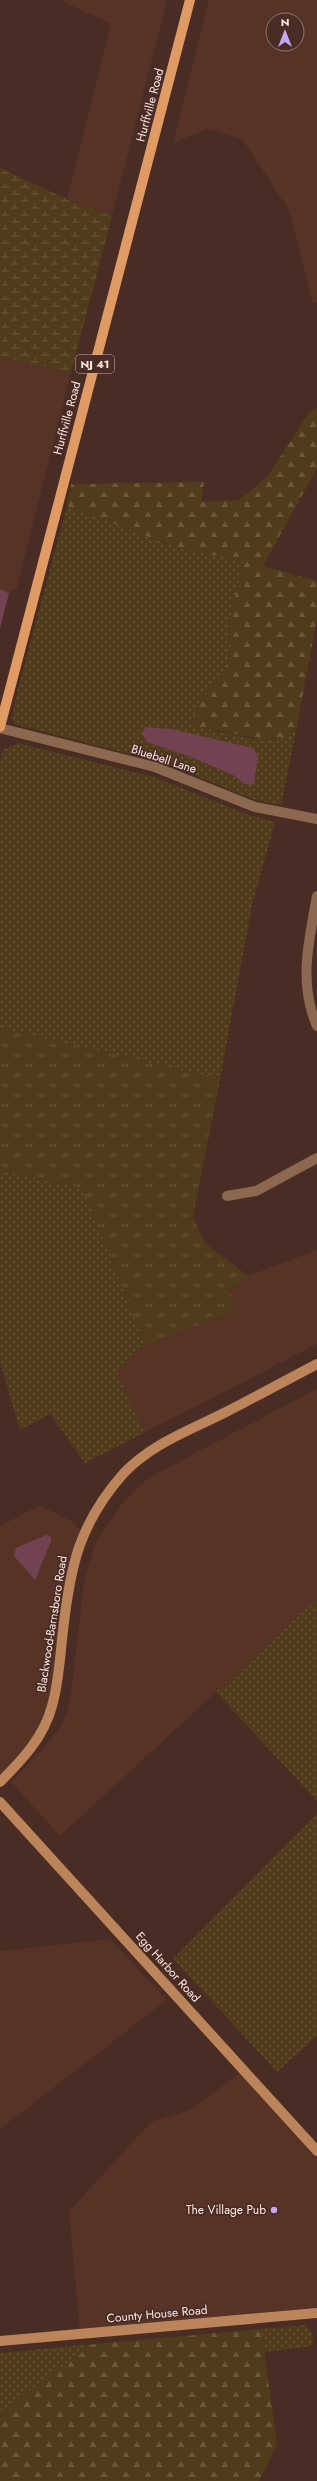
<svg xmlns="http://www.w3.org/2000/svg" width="317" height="2481" font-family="Jost,sans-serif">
<defs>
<pattern id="grass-dots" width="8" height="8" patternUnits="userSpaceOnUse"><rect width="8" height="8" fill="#503c1a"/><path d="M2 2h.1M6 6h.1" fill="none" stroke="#6a583b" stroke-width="1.8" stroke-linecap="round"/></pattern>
<pattern id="forest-firs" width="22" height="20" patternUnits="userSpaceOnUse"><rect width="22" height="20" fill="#503c1a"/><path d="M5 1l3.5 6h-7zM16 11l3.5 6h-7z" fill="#6a583b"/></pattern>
<pattern id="wetland-marsh" width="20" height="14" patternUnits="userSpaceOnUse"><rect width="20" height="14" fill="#503c1a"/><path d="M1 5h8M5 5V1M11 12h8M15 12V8" fill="none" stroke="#6a583b"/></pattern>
<pattern id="park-tufts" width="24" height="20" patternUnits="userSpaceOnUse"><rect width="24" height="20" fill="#503c1a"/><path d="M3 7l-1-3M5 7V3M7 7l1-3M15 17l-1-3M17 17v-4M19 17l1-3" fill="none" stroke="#6a583b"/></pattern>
</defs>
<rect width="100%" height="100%" fill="#492c23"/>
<!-- built -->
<path fill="#563227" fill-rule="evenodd" d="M60 0H167L112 216 67 199 111 24Z
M209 0H317V303L312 302 289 210 242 139 207 129 173 143ZM273 20H297V44H273Z
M0 357 71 373 17 588 9 593 0 628Z
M317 1250V1344L144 1433 117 1372 145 1345 236 1311 229 1289 248 1276Z
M317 1389V1599L60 1836 11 1782 44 1747 58 1730 67 1713 71 1693 84 1581 96 1542 124 1501 142 1483 161 1471Z
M40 1505 73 1522 84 1533 44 1727 0 1782V1526Z
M110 1939 167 2000 0 2129V1951Z
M244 2070 317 2151V2313L80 2334 69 2211 151 2122 189 2110Z"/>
<!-- grass -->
<path fill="url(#grass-dots)" d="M67 506 170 545 244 562 227 631 231 647 226 670 202 698 190 725 253 739 292 734 297 726 281 805 255 800 165 763 14 724 12 719 16 697Z
M18 743 154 777 249 815 275 822 252 905 220 1079 0 1028V763L3 750Z
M0 1170 83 1189 145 1345 117 1372 144 1433 85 1463 50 1414 20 1430 0 1362Z
M317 1599V1801L216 1692Z
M317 1814V2036L277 2072 173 1959Z
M305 2325 312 2332 313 2346 264 2352 261 2329Z
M93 2344 0 2412V2353Z"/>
<!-- forest -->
<path fill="url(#forest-firs)" d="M317 407V468L263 566 317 581V618L297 726 292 734 270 741 190 725 202 698 226 670 231 647 227 631 243 562 170 545 67 506 71 484 204 482 201 502 239 500 267 477 308 414Z
M261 2329 277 2444 259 2481H0V2412L93 2344Z"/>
<!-- wetland -->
<path fill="url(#wetland-marsh)" d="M0 168 67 199 112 216 71 373 0 357Z"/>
<!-- park -->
<path fill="url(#park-tufts)" d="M0 1028 220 1079 193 1217 205 1243 248 1276 229 1289 236 1311 145 1345 83 1189 0 1170Z"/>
<!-- water -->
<path fill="#734252" d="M0 589 9 593 0 628Z
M146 727 171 729 253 748 258 757 254 783 251 785 245 784 233 775 191 757 147 742 142 733Z
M46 1535 51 1537V1541L35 1580 14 1556 16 1548Z"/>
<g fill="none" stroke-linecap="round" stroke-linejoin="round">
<!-- street -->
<path stroke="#8b684f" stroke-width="10" d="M0 728 155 767 255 807 317 819
M317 896C309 940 298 983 317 1026
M227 1196 256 1191 317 1158"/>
<!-- secondary -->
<path stroke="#bb845b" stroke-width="10" d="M0 1782C22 1760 44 1737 52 1706 59 1682 60 1656 63 1631 70 1567 79 1524 123 1474 151 1444 190 1430 226 1412 257 1396 287 1380 317 1364
M0 1802 317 2151
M0 2341 317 2313"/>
<!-- primary -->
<path stroke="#e09a63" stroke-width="10" d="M0 727 190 0"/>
</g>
<!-- markers -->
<circle fill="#c3a7f2" stroke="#492c23" stroke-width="1.5" cx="274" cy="2210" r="4"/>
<g text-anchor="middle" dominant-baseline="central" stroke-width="3.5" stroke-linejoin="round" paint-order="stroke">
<!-- shield labels -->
<rect fill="#492c23" stroke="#c8b1aa" stroke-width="1" x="76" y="355" width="38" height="18" rx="3"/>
<g font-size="11" font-weight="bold" fill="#feeae4">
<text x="95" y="364">NJ 41</text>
</g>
<!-- street labels -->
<g font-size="12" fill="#feeae4" stroke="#492c23">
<text transform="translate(150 105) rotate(-75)">Hurffville Road</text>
<text transform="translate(67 418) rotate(-75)">Hurffville Road</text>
<text transform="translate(164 759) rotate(18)">Bluebell Lane</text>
<text transform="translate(52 1624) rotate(-81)">Blackwood-Barnsboro Road</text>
<text transform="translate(168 1967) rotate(48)">Egg Harbor Road</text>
<text transform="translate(157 2314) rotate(-5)">County House Road</text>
</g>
<!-- poi labels -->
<g font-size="12" fill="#feeae4" stroke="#492c23" text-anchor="end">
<text x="266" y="2210">The Village Pub</text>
</g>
</g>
<!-- north arrow -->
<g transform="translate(285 32)"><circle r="19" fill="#492c23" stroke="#917870"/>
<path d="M0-3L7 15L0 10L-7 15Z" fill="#c3a7f2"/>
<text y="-6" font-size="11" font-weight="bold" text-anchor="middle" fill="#feeae4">N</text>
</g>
</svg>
